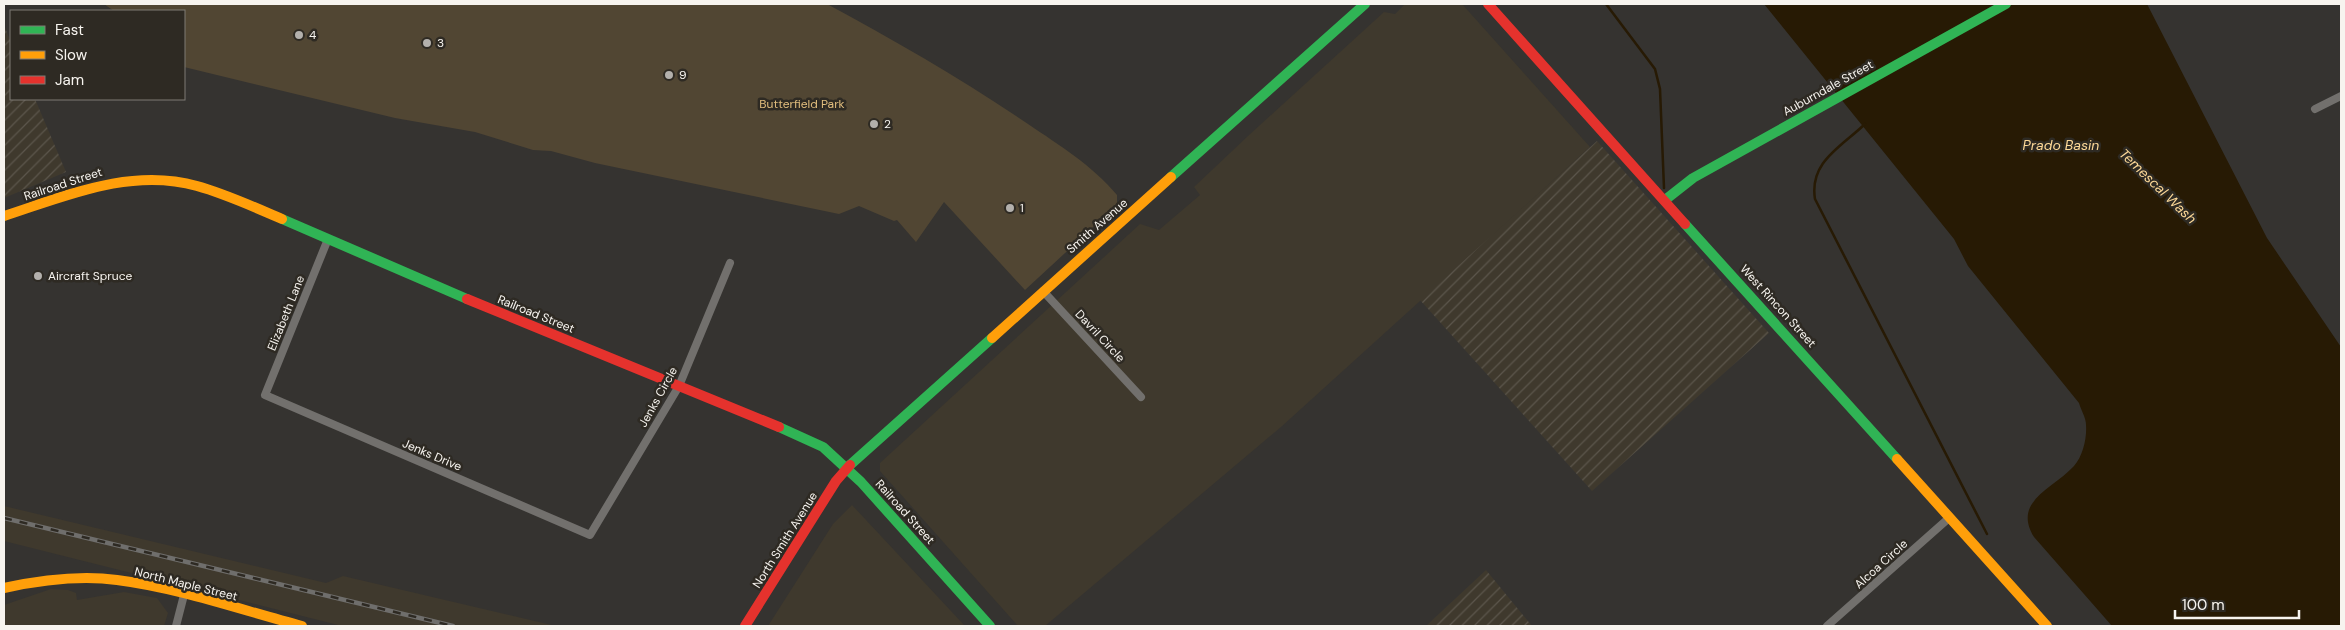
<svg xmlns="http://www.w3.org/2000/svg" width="2345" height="630" font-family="'DM Sans',sans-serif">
<defs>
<pattern id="industrial-furrows" width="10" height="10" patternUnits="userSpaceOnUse" patternTransform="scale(1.25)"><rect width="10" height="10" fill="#3f392d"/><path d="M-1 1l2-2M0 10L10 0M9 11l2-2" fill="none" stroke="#5c564c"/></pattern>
</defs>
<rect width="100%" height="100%" fill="#353330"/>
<!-- built -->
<path fill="#3f392d" d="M1405 4H1462L1590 147 1281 427 1045 626H1018L880 471V463L1140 224 1159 230 1200 195 1194 187 1248 136 1384 12 1395 14Z
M852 505 965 626H768L833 524Z
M4 506 326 583 343 576 556 626H342L4 541Z
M51 589 68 590 76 593 77 600 124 592 157 598 168 613 164 626H4V605Z"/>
<!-- industrial -->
<path fill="url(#industrial-furrows)" d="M4 25 11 43V99H35L66 172 4 198Z
M1597 141 1769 333 1592 491 1420 300Z
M1486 570 1532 626H1426Z"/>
<!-- green -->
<path fill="#514633" d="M104 4H827C896 41 963 80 1028 124 1059 145 1093 166 1117 195V205L1025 290 944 202 916 242 897 220 894 221 859 206 839 214 595 163 551 151 533 150 475 132 395 118 184 67V11H114Z"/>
<!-- water -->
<path fill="#271a04" d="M1764 4H2147L2267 238 2341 347V626H2112L2034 537C2012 501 2053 489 2074 466 2083 456 2087 438 2086 425 2086 418 2081 410 2079 403L1968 266 1954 239Z"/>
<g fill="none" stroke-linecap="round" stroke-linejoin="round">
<!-- stream -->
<path stroke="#271a04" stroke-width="2.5" d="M1606 4 1655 69 1660 89 1664 188
M1865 124C1841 147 1809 162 1815 199L1987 534"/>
<!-- street -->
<path stroke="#72706d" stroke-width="8" d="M2315 109 2341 96
M328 239 265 395 590 535 679 386 730 263
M1043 291 1141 397
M176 626 184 595
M1827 626 1949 518"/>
<!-- fast -->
<path stroke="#30b455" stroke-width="10" d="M1171 177 1365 4
M1665 200 1693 178 2006 4
M282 219 467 299
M1685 224 1897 459
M779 427 823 447 861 482 990 626
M850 465 992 338"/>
<!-- slow -->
<path stroke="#ff9f0a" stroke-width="10" d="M4 216C66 196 131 167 197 186 226 194 254 207 282 219
M992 338 1171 177
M1897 459 2047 626
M4 588C41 580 80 575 117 580 180 588 241 610 302 626"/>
<!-- jam -->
<path stroke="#e5322d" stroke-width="10" d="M1488 4 1685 224
M467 299 779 427
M745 626 836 481 850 465"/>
<defs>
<path id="rail" d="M4 518 453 626"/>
</defs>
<!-- rail casing -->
<use href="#rail" stroke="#6f6e6c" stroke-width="4.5"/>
<!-- rail -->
<use href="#rail" stroke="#2e2a23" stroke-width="2.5" stroke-dasharray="8" stroke-linecap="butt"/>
</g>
<!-- markers -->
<g fill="#b3b0ac" stroke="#2e2a23" stroke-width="2">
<circle cx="299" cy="35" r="5"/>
<circle cx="427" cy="43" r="5"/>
<circle cx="669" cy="75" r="5"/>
<circle cx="874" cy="124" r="5"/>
<circle cx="1010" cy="208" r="5"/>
<circle cx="38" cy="276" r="5"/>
</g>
<g text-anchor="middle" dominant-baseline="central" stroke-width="5" stroke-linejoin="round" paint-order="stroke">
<!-- poi labels -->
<g font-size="12" fill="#f7f4ef" stroke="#2e2a23" text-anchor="start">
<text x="309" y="35">4</text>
<text x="437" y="43">3</text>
<text x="679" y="75">9</text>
<text x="884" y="124">2</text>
<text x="1020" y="208">1</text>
<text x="48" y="276">Aircraft Spruce</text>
</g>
<!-- street labels -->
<g font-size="12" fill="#f7f4ef" stroke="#2e2a23">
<text transform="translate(1828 88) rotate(-29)">Auburndale Street</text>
<text transform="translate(63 184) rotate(-18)">Railroad Street</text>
<text transform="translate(1097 226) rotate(-41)">Smith Avenue</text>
<text transform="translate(1778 306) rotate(48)">West Rincon Street</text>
<text transform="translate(286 313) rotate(-68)">Elizabeth Lane</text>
<text transform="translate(536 314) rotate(22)">Railroad Street</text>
<text transform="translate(1100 336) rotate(47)">Davril Circle</text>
<text transform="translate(658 397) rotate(-61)">Jenks Circle</text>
<text transform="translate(432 455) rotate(23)">Jenks Drive</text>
<text transform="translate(905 512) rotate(48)">Railroad Street</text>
<text transform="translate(785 540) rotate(-58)">North Smith Avenue</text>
<text transform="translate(1881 564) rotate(-42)">Alcoa Circle</text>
<text transform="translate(186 584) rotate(14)">North Maple Street</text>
</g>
<!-- park labels -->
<g font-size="12" fill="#e2be7e" stroke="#2e2a23">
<text x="802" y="104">Butterfield Park</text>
</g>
<!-- water labels -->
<g font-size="14" font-style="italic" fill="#fcd897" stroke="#2e2a23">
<text x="2061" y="145">Prado Basin</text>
<text transform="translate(2158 186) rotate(44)">Temescal Wash</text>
</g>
</g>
<!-- border -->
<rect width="2345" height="630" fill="none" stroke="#f7f4ef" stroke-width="10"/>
<!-- legend -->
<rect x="10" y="10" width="175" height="90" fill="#2e2a23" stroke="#7e7b75"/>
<rect x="20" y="26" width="25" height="8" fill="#30b455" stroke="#7e7b75"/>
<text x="55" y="35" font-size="15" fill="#f7f4ef">Fast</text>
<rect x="20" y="51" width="25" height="8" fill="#ff9f0a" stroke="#7e7b75"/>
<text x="55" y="60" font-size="15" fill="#f7f4ef">Slow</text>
<rect x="20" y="76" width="25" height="8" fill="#e5322d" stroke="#7e7b75"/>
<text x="55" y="85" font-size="15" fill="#f7f4ef">Jam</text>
<!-- scale -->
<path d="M2175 610v8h124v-8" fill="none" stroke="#f7f4ef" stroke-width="2.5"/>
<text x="2182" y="610" font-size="15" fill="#f7f4ef" stroke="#2e2a23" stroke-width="4" paint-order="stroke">100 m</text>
</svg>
